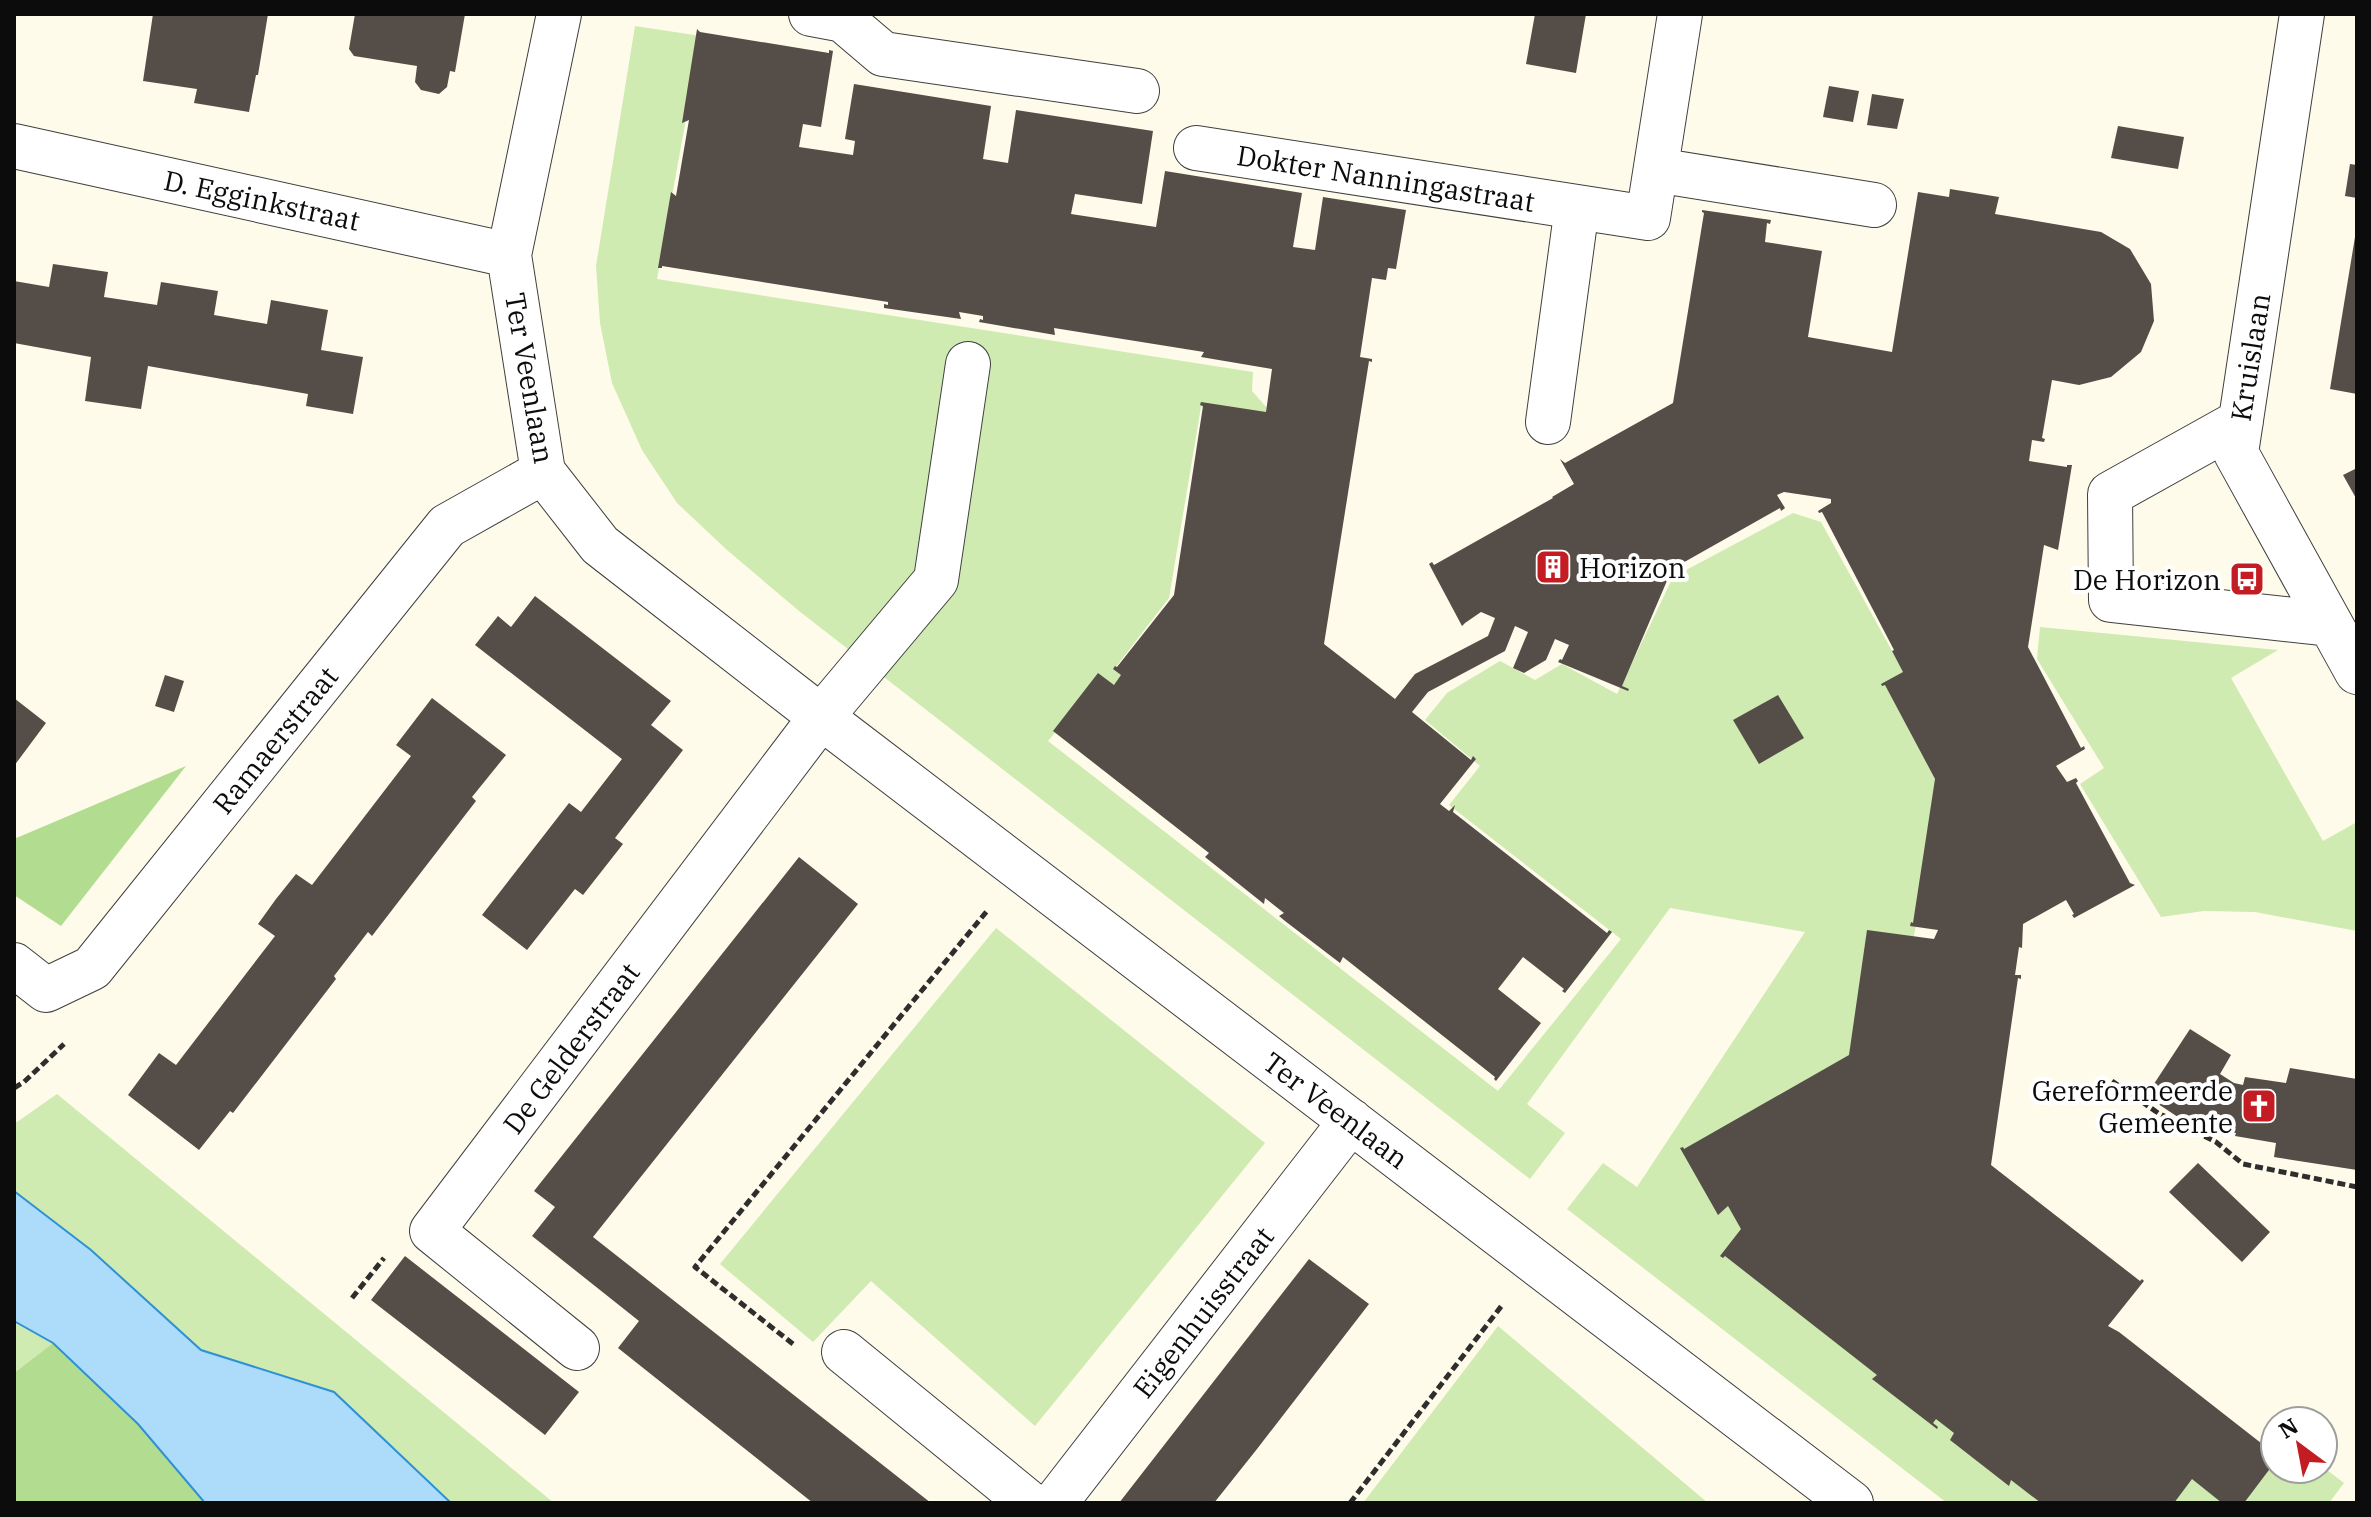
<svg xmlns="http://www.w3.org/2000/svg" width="2371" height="1517" font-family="'IBM Plex Serif',serif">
<rect width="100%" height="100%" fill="#fffbea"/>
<!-- green -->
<path fill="#cfebb2" d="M635 26 701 36 657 279 1253 372 1252 391 1276 418 1201 407 1169 598 1115 668 1125 678 1114 691 1099 680 1048 741 1498 1091 1621 939 1449 805 1480 766 1425 720 1447 693 1500 661 1535 680 1562 664 1617 694 1673 577 1793 513 1821 522 1907 678 1889 691 1943 795 1912 945 2049 1503H1947L1567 1209 1603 1163 1637 1187 1805 932 1670 908 1527 1104 1565 1133 1530 1179 799 611 727 550 677 503 642 450 612 383 600 323 596 266Z
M2040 627 2278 650 2231 678 2323 841 2357 822V931L2255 912 2204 911 2161 917 2080 784 2104 768 2037 659Z
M996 928 1265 1143 1035 1426 871 1281 813 1342 720 1264Z
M57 1094 554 1503H451L334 1392 201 1351 91 1250 14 1191V1124Z
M14 1321 53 1343 14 1373Z
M1498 1326 1708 1503H1363Z
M2275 1443V1469H2323V1467L2344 1483 2329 1503H2161L2191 1466 2233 1503Z"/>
<!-- forest -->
<path fill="#b2dd90" d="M186 766 61 926 14 895V839Z
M53 1343 138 1424 205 1503H14V1373Z"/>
<!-- water -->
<path fill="#acdcfa" stroke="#2e91d5" stroke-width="2" d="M14 1191 91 1250 201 1350 334 1392 451 1503H205L138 1424 53 1343 14 1321Z"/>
<!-- building -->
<path fill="#554d47" d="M153 14H268L258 75H256L249 112 194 103 197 89 143 81Z
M355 14H465L455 72 450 71 447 87 439 94 421 90 415 82 417 66 354 56 349 49Z
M1535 14H1586L1576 73 1526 64Z
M697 29 700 32 829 53V50L833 51 821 127 803 124 799 147 853 155 855 141 845 139 854 84 991 106 983 159 1008 163 1016 110 1153 131 1142 204 1075 194 1071 214 1156 227 1165 171 1302 193 1293 247 1315 250 1323 197 1406 210 1396 269 1388 268 1386 280 1372 278 1360 357 1372 359V362L1369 361 1324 644 1395 699 1415 674 1488 636 1495 618 1481 612 1465 623 1462 626 1429 564 1432 562 1434 565 1553 498 1552 497 1574 484 1560 459 1565 463 1673 403 1704 213 1702 212V210L1771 220 1770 224 1767 223 1765 242 1822 251 1808 337 1892 352 1918 192 1949 197 1950 189 1999 197 1995 214 2101 232 2130 249 2151 284 2154 321 2141 352 2111 377 2079 385 2052 380 2042 438 2045 439 2044 442 2032 440 2029 461 2067 467V465H2072L2058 550 2044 545 2028 647 2081 748 2084 746 2085 749 2056 766 2067 782 2076 778 2078 781 2076 783 2130 883 2135 885 2074 918 2072 915 2074 914 2066 900 2023 924 2022 948 2019 947 2015 975H2021V979L2018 978 1991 1165 2140 1281 2142 1279 2144 1281 2108 1326 2119 1332 2275 1454V1462L2244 1503H2222L2192 1479 2174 1503H2041L2011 1480 2009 1486 1950 1440 1954 1433 1936 1419 1933 1423 1938 1427 1937 1429 1872 1379 1877 1375 1725 1256 1723 1258 1720 1256 1741 1229 1728 1206 1718 1215 1680 1148 1683 1147 1684 1149 1849 1055 1867 930 1934 939 1938 930 1910 926 1911 922 1913 923 1935 779 1885 685 1882 686 1881 684 1903 672 1892 651 1894 650 1822 512 1819 513 1818 511 1831 503V499L1784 492 1777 495 1785 508 1781 511 1780 508 1672 569 1622 686 1629 689 1628 691 1558 662 1560 659 1562 660 1569 645 1555 639 1546 660 1524 673 1513 668 1528 632 1515 626 1505 651 1428 692 1412 712 1471 760 1473 756 1476 759 1440 804 1449 811 1455 805 1453 812 1607 933 1609 930 1612 932 1565 993 1562 991 1564 989 1523 957 1498 989 1541 1023 1496 1081 1494 1079 1495 1077 1343 957 1340 963 1285 921 1279 916 1284 913 1265 898 1264 904 1205 857 1209 853 1053 731 1098 673 1114 685 1121 675 1113 669 1115 666 1117 667 1174 595 1203 406 1200 405 1201 402 1266 412 1272 369 1201 357 1204 352 1054 328 1055 335 979 322 980 319 983 320V316L959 312 961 319 884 308V304L888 305V302L662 266V268H658L671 192 676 196 689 120 682 123Z
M1829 86 1859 91 1853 122 1823 117Z
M1872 94 1904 99 1897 129 1867 125Z
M2118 126 2184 137 2178 169 2111 158Z
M2350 164 2357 165V198L2345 196Z
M2355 237H2357V394L2330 389Z
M53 264 108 272 104 297 157 305 161 282 218 291 214 315 267 324 271 300 328 310 321 350 363 357 353 414 306 406 308 394 148 366 141 409 85 401 91 357 14 343V281L49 287Z
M2357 468V500L2343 475Z
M535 596 671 701 651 725 683 750 615 838 623 844 583 895 575 889 527 950 482 915 569 803 581 812 622 759 475 645 498 616 511 627Z
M165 675 184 681 174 712 155 706Z
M1778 695 1804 738 1759 764 1733 720Z
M14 698 46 723 14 766Z
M432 698 506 755 472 797 476 801 372 936 368 932 334 976 336 979 233 1113 230 1111 199 1150 128 1095 159 1053 176 1065 275 936 258 924 276 899 296 874 312 885 411 756 396 745Z
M799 857 858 904 593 1237 931 1503H813L618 1348 639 1321 532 1236 555 1207 534 1191Z
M2190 1029 2231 1055 2220 1074 2234 1083 2243 1085 2245 1077 2286 1083 2290 1068 2357 1079V1170L2274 1157 2276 1143 2235 1136 2236 1133 2210 1129 2191 1116 2187 1123 2146 1096Z
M2198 1163 2270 1232 2242 1262 2169 1192Z
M405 1256 579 1392 545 1435 371 1300Z
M1309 1259 1369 1304 1257 1449 1214 1503H1119Z"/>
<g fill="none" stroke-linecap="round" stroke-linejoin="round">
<defs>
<path id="minor" d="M559 14 509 255 543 472 600 545 821 717 1851 1503
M811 14 843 20 883 54 1137 91
M2302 14 2236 453 2357 672
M14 146 509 255
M1196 148 1648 218 1680 14
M1656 170 1874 205
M2241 421 2110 494 2111 600 2330 624
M1548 422 1577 207
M14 965 46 990 92 968 447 526 543 472
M577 1348 432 1231 821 717 936 580 968 364
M844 1352 1029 1503
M1055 1503 1351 1121"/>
</defs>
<!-- minor casing -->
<use href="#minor" stroke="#3f3f3f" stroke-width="46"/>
<!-- path -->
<path stroke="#2e2e2e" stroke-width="5" stroke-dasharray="8 4" stroke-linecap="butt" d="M2112 1081 2158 1113 2216 1142 2243 1164 2357 1187
M14 1088 24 1082 64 1044
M352 1298 384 1258
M793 1344 695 1267 987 911
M1350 1503 1503 1304"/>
<!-- minor -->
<use href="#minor" stroke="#fff" stroke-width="44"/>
</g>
<!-- icons -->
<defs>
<symbol id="building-square" viewBox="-11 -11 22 22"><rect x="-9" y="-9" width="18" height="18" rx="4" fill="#c31c23" stroke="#fff"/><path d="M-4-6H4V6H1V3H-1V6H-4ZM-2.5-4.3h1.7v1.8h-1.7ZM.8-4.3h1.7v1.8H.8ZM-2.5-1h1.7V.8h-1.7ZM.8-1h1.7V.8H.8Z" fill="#fff"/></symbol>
<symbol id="bus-square" viewBox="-11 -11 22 22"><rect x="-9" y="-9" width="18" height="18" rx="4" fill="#c31c23" stroke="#fff"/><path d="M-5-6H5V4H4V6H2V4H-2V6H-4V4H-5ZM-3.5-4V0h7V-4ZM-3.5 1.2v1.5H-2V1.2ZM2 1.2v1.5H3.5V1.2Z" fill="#fff"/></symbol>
<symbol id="church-square" viewBox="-11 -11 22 22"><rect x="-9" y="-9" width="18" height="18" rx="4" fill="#c31c23" stroke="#fff"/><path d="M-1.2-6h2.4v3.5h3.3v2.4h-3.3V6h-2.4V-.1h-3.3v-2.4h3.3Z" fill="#fff"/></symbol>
</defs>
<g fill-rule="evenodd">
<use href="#building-square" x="1533" y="547" width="40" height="40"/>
<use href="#bus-square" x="2227" y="559" width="40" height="40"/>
<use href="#church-square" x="2239" y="1086" width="40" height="40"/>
</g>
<g text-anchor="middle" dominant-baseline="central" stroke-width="8" stroke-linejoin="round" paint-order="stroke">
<!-- street labels -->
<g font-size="28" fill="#0c0c0c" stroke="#fff">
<text transform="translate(1386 178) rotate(9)">Dokter Nanningastraat</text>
<text transform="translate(262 200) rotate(12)">D. Egginkstraat</text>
<text transform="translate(2250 357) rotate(-81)">Kruislaan</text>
<text transform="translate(530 378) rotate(80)">Ter Veenlaan</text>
<text transform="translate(275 740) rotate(-51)">Ramaerstraat</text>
<text transform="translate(571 1048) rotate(-53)">De Gelderstraat</text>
<text transform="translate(1336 1110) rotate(37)">Ter Veenlaan</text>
<text transform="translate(1203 1312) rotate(-52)">Eigenhuisstraat</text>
</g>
<!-- poi labels -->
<g font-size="28" fill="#0c0c0c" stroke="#fff" text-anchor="end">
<text x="1579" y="567" text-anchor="start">Horizon</text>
<text x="2221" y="579">De Horizon</text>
<text x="2233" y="1090">Gereformeerde<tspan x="2233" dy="32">Gemeente</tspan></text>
</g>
</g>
<!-- border -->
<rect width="2371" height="1517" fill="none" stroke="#0c0c0c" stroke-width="32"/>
<!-- north arrow -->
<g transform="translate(2299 1445) rotate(328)"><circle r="38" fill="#ffffff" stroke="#9e9e9e" stroke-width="2"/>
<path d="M0-6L14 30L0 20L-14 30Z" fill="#c31c23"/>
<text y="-12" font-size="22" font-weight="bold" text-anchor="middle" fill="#0c0c0c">N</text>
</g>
</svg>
